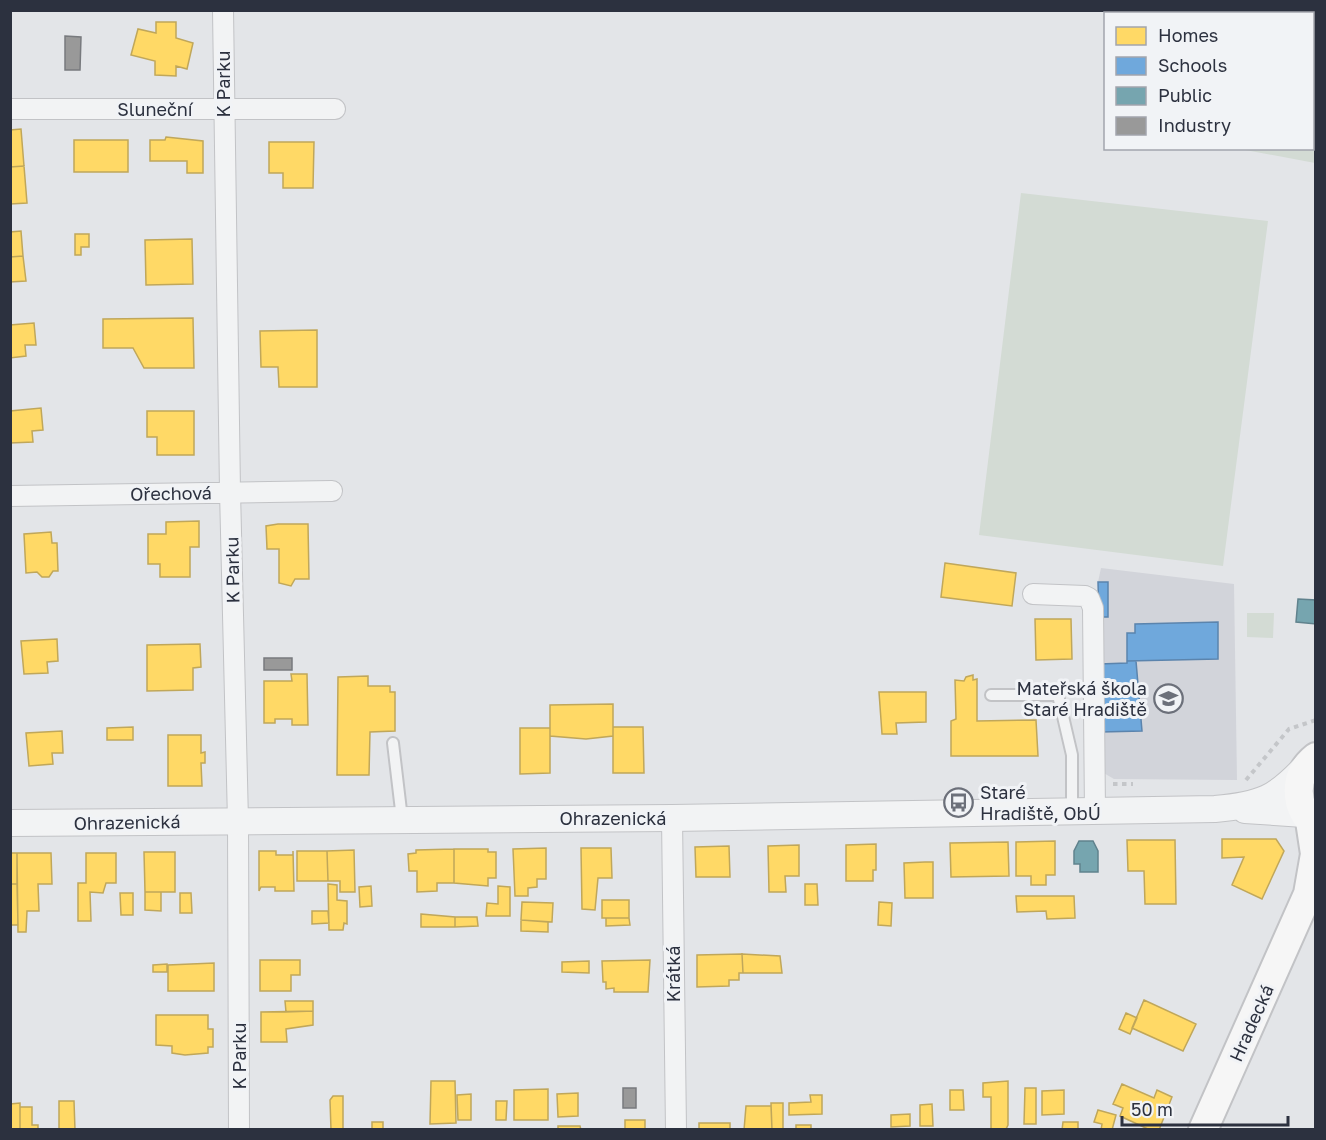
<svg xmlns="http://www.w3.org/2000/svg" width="1326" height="1140" font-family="'Golos Text',sans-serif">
<rect width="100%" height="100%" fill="#e3e5e8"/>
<!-- built -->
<path fill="#d2d4da" d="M1101 568 1234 584 1237 780 1114 779 1102 772 1098 582Z"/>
<!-- green -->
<path fill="#d3dbd4" d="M1313 59H1316L1315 163 1240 149 1312 148Z
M1021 193 1268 221 1223 566 979 535Z
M1247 613H1274L1273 638 1247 637Z"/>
<!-- homes -->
<path fill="#ffd966" stroke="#c0a75a" stroke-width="1.5" d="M156 22H176V38L193 43 187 69 176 66V76L155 75V61L131 55 138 29 156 33Z
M21 129 24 166 10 167V130Z
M166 137 203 141V173H187V161H150V140H165Z
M74 140H128V172H74Z
M269 142H314L313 188H283V173H269Z
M24 166 27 203 10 204V167Z
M21 231 23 256 10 257V232Z
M75 234H89V247H81V255H75Z
M192 239 193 284 146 285 145 240Z
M23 256 26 281 10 282V257Z
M193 318 194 368H144L133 348H103V319Z
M34 323 36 345H25L26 356 10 358V325Z
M317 330V387H279L278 367H261L260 331Z
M41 408 43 430 32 431 33 442 10 443V411Z
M147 411H194V455H157V437H147Z
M199 521V547H190V577H160V564H148V534H166V522Z
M278 524H308L309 579H295L291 586 279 583V549H267L266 526Z
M51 532 52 543H57L58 571H53L49 577H42L37 572 26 573 24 534Z
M945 563 1016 573 1012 606 941 597Z
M1035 619H1071L1072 659 1036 660Z
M57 639 58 661 47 662 48 673 24 674 21 641Z
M200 644 201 667 193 668V690L147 691V645Z
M291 674H307L308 725H292V719H275V723H264V681H292Z
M973 675V680L977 679V721L1036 720 1038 756H951V721L956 719 955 680 964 681 966 677Z
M368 676V686H390V692H395V731L370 732 369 775H337L338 677Z
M879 692H926V722L896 723 897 734H882Z
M613 704V736L586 739 550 736V705Z
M133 727V740H107V728Z
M613 727H643L644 773H613Z
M520 728H550V773L520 774Z
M62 731 63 753H52L53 764 29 766 26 733Z
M168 735H201V753L205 752V763H201L202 786H168Z
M1222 839H1276L1284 851 1262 899 1232 885 1244 857 1222 858Z
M1127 840H1175L1176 904H1145L1144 871H1128Z
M1055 841V875H1046V885H1031V876H1016V842Z
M1008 842 1009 876 951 877 950 843Z
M876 844V870H873V881H846V845Z
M799 845V876H785L786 892H769L768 846Z
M729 846 730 877H696L695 847Z
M546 848V879H537V887L528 888V896H515L513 849Z
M581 848H611L612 878H598L595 910 582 909Z
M454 849V883H437V891L417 892V871H409L408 854 416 853V850Z
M454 849H488V852H496V878H488V886L454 883Z
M354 850 355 892H340V881H328L327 851Z
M259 851H276V855H293V851L294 891H275V887H261L259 891Z
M297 851H327L328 881H297Z
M144 852H175V892H145Z
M10 853H17V884H10Z
M17 853H51L52 884H38L39 911H27L26 932H18Z
M86 853H116V883H106L103 893 90 892 91 921H78V883H86Z
M925 862H933V898H905L904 863Z
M10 884H17L18 925H10Z
M328 884 337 885V900L347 901V924L344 923 343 930H329Z
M805 884H817L818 905H805Z
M371 886 372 906 360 907 359 887Z
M498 886 510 887V916H486L487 903 498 904Z
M145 892H161V911L145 910Z
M120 893H133V915H121Z
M180 893H191L192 913H180Z
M1016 896H1074L1075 918 1047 919 1046 911 1017 912Z
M602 900H629V918H602Z
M522 902 553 903 552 922 521 920Z
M879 902 892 903 891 926 878 925Z
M312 911H328L329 923 312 924Z
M421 914 455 917V927H421Z
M455 917H477L478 926 455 927Z
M606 918H629L630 925 606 926Z
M521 920 548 922V932L521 931Z
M742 954 780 956 782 973H743Z
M742 954 743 973H739V980H729V986L697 987V955Z
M260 960H300V975H291V991H260Z
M650 960 648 992H614V988L606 989V982H603L602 961Z
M589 961V973L562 972V962Z
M214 963V991H168V965Z
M167 964V972H153V965Z
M1144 1000 1196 1024 1183 1051 1132 1028Z
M285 1001H313V1011L286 1012Z
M313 1011V1025L286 1029 287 1042H261V1012Z
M1126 1013 1137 1018 1130 1034 1119 1029Z
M156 1015H208V1029H213V1047H208V1053L185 1055 172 1053V1046L156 1045Z
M431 1081H455L456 1123 430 1124Z
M1008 1081V1125L1006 1129H991V1097H983V1083Z
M1122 1084 1154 1098 1157 1090 1172 1097 1159 1130H1150L1120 1116 1123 1108 1113 1104Z
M1025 1088H1036V1124H1024Z
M548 1089V1120H514V1090Z
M950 1090H963L964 1110H950Z
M1064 1090V1114L1042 1115V1091Z
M578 1093V1116L558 1117 557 1094Z
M471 1094V1120H458L457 1095Z
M810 1095H822V1114L789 1115V1103L811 1102Z
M333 1096H343V1130H331L330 1100Z
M59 1101H74L75 1130H59Z
M496 1101H507L506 1120H496Z
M20 1103V1130H10V1104Z
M771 1103H783V1130H772Z
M932 1104 933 1126H920V1105Z
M746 1106H771L772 1130H744Z
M20 1107H32V1125H38V1130H20Z
M1098 1110 1116 1115 1112 1130H1101L1102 1124 1094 1122Z
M910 1114V1126L891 1127V1115Z
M625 1120H645V1130H625Z
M372 1122H383V1130H372Z
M1063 1122H1078V1130H1062Z
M699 1123H730V1130H699Z
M796 1125H811V1130H796Z
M558 1126H580L581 1130H558Z"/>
<!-- schools -->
<path fill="#6fa8dc" stroke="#5b84ad" stroke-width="1.5" d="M1098 582H1108V617H1099Z
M1218 622V659L1127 661V633H1135V624Z
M1127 661H1136L1142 731 1101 732 1100 664 1127 663Z"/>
<!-- public -->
<path fill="#76a5af" stroke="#60828d" stroke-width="1.5" d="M1298 599 1316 600V624L1296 622Z
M1079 841H1093L1098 851V872H1080V864H1074V851Z"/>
<!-- industry -->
<path fill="#999" stroke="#787a7e" stroke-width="1.5" d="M65 36 81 37 80 70H65Z
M264 658H292V670H264Z
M623 1088H636V1108H623Z"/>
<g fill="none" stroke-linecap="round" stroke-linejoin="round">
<defs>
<path id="service" d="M991 695H1058L1072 755V812
M393 743 402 819"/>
<path id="minor" d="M223 10 230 491 238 821 239 1130
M10 109H335
M10 496 332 491
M1033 594 1085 596 1089 598 1093 608 1095 812
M672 818 676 1130"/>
<path id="tertiary" d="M1245 810 1304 814
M10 823 672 818 1215 809C1261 805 1276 799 1307 765"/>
<path id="secondary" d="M1316 757C1292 776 1294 807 1316 827
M1203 1130 1308 894 1315 854 1310 821"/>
</defs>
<!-- service casing -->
<use href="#service" stroke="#c2c3c6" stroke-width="14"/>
<!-- minor casing -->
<use href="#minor" stroke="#c2c3c6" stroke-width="22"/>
<!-- tertiary casing -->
<use href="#tertiary" stroke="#c2c3c6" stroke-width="28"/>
<!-- secondary casing -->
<use href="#secondary" stroke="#c2c3c6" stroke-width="32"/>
<!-- path -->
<path stroke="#c4c6c9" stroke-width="4" stroke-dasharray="4.5 4.5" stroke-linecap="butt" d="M1315 208H1316
M1246 780 1289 729 1316 720
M1113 784H1133"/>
<!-- service -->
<use href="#service" stroke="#f2f3f4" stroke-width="10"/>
<!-- minor -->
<use href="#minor" stroke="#f2f3f4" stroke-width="20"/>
<!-- tertiary -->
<use href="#tertiary" stroke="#f2f3f4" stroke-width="26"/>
<!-- secondary -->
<use href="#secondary" stroke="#f6f6f6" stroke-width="28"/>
</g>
<!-- icons -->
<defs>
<symbol id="school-ring" viewBox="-11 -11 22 22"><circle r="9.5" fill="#f1f3f6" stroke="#6c707a" stroke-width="1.5"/><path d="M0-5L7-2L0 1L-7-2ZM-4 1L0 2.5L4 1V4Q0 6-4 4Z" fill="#6c707a"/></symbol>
<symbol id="bus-ring" viewBox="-11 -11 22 22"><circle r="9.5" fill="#f1f3f6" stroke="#6c707a" stroke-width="1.5"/><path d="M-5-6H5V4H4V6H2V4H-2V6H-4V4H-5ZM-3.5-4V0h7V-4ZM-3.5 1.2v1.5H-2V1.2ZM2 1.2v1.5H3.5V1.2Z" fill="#6c707a"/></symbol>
</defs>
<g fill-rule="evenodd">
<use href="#school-ring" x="1152" y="682" width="33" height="33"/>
<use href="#bus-ring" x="942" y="786" width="33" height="33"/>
</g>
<g text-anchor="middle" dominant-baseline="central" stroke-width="6" stroke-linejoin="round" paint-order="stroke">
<!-- street labels -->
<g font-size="18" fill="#2c313f" stroke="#f1f3f6">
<text transform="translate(223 84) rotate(-90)">K Parku</text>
<text x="155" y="109">Sluneční</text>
<text transform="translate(171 493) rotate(-1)">Ořechová</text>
<text transform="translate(232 570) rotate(-91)">K Parku</text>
<text x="613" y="818">Ohrazenická</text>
<text transform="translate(127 822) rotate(-1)">Ohrazenická</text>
<text transform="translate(673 974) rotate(-90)">Krátká</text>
<text transform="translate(1251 1023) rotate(-66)">Hradecká</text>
<text transform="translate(239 1056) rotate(-90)">K Parku</text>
</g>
<!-- poi labels -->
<g font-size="18" fill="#2c313f" stroke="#f1f3f6" text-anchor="end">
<text x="1147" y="688">Mateřská škola<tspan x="1147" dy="21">Staré Hradiště</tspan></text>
<text x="980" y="792" text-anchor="start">Staré<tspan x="980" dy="21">Hradiště, ObÚ</tspan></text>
</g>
</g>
<!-- border -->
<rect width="1326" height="1140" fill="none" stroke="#2c313f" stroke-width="24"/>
<!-- legend -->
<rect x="1104" y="12" width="210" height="138" fill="#f1f3f6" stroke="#a2a5ad" stroke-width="1.5"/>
<rect x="1116" y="27" width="30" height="18" fill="#ffd966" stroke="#a2a5ad" stroke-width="1.5"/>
<text x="1158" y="42" font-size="18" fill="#2c313f">Homes</text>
<rect x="1116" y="57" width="30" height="18" fill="#6fa8dc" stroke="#a2a5ad" stroke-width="1.5"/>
<text x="1158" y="72" font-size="18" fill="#2c313f">Schools</text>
<rect x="1116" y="87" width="30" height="18" fill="#76a5af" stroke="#a2a5ad" stroke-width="1.5"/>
<text x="1158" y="102" font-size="18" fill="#2c313f">Public</text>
<rect x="1116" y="117" width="30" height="18" fill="#999999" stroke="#a2a5ad" stroke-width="1.5"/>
<text x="1158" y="132" font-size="18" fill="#2c313f">Industry</text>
<!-- scale -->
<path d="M1122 1116v9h166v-9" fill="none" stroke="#2c313f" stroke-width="3"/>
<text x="1131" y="1116" font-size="18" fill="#2c313f" stroke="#f1f3f6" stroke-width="4.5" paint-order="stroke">50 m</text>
</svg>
